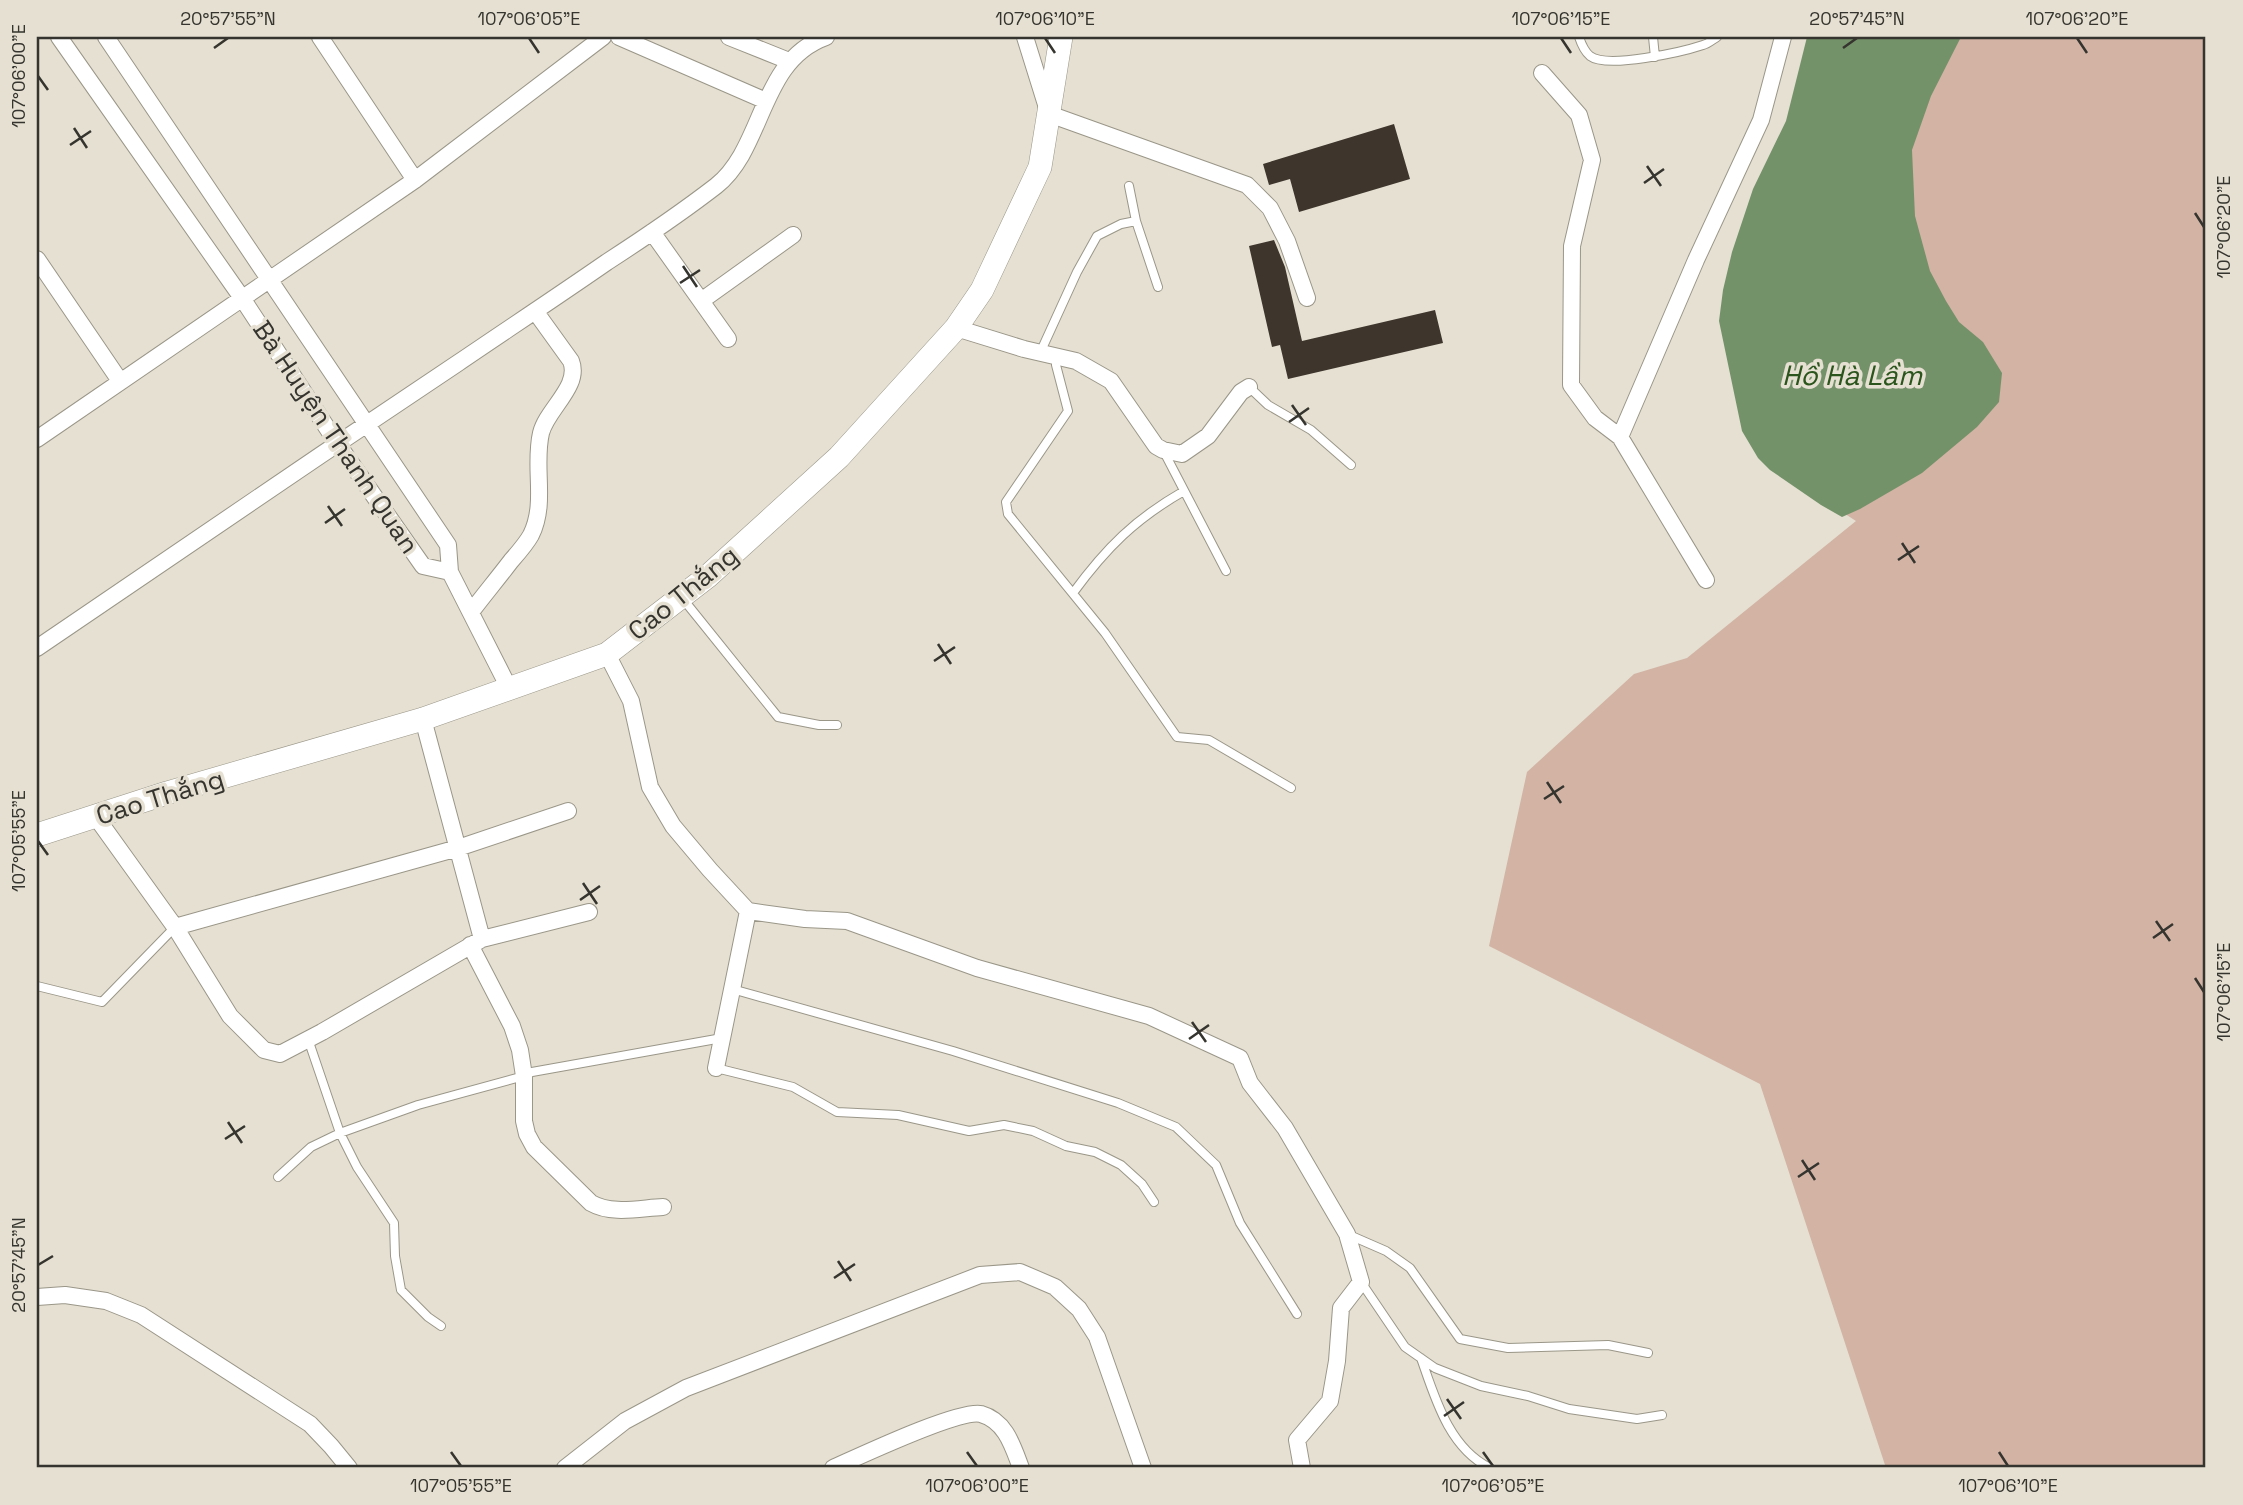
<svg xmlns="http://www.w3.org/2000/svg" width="2243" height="1505" font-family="'Space Grotesk',sans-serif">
<rect width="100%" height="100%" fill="#e5e0d2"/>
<!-- green -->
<path fill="#d2b3a4" d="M1809 37H2206V1468H1886L1760 1084 1489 946 1527 772 1634 674 1687 658 1856 521 1773 467 1792 103Z"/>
<!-- water -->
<path fill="#74926a" d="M1807 37H1961L1931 96 1912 150 1915 216 1930 271 1946 301 1959 322 1983 342 2002 373 1999 402 1977 427 1922 473 1860 509 1842 517 1821 505 1770 470 1758 458 1742 431 1719 321 1723 290 1732 252 1753 189 1786 121Z"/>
<!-- building -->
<path fill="#3e352c" d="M1394 124 1410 179 1299 212 1290 179 1269 185 1263 164Z
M1274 240 1285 267 1302 341 1435 310 1443 343 1288 379 1280 345 1272 347 1249 246Z"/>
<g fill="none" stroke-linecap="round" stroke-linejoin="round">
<defs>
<path id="lane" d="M1579 37C1581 43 1584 51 1590 56 1607 69 1682 52 1703 45 1708 44 1712 40 1717 37
M1653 37 1655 57
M1129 186 1136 221 1158 287
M1040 353 1077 272 1097 236 1121 224 1136 221
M1056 356V365L1068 411 1006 502 1008 514 1105 633 1177 737 1209 740 1291 788
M1249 387 1268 405 1311 430 1351 465
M1163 450 1226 571
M1073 593C1106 548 1135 519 1184 491
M683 599 778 717 819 725H837
M37 986 102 1002 175 927
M732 989 953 1051 1118 1103 1176 1127 1216 1165 1240 1223 1297 1314
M308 1039 340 1133 357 1167 394 1223 395 1256 401 1290 428 1317 441 1326
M716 1068 793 1087 837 1112 898 1115 969 1131 1004 1125 1033 1131 1066 1146 1095 1152 1121 1165 1142 1184 1154 1202
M278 1177 311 1147 340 1133 418 1105 524 1076 532 1072 722 1038
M1347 1234 1386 1251 1410 1268 1460 1339 1508 1348 1608 1345 1648 1353
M1361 1282 1405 1347 1435 1368 1481 1386 1528 1396 1569 1409 1637 1419 1662 1415
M1421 1358C1435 1398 1449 1448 1490 1468"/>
<path id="street" d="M59 37 242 298 337 443 423 566 450 572
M106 37 448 545 450 572 509 688
M320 37 415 180
M619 37 766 101
M729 37 789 61
M1025 37 1049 114 1247 185 1270 208 1287 241 1307 298
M1542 73 1579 115 1592 160 1572 246 1571 385 1595 418 1620 437 1706 580
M652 232 728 339
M37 259 120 381
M701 301 793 235
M956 328 1024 349 1076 361 1111 381 1156 446 1163 450 1182 454 1208 436 1241 392 1249 387
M1620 437 1696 260 1761 120 1783 37
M37 439 415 180 603 37
M471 612C484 595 498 578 511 561 518 553 526 544 531 535 547 503 533 467 541 433 547 409 581 386 571 361L535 311
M37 648C177 552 317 457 458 363 508 329 558 296 607 262 644 238 681 213 716 186 765 147 759 61 826 37
M607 654 631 701 650 787 673 826 710 870 748 911 805 919 847 921 977 968 1149 1016 1240 1058 1250 1083 1285 1128 1347 1234 1361 1282 1341 1308 1337 1361 1330 1401 1297 1440 1302 1468
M423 719 482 939
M96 817 175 927 230 1016 264 1050 280 1054 322 1032 482 939 589 912
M175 927 458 848 568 811
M470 945 512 1026 520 1050 524 1076V1121L527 1134 534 1147 591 1203C612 1215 640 1208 663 1207
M716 1068 748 911
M37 1297 65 1295 106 1301 141 1315 310 1424 331 1446 349 1468
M565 1468 625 1421 686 1388 980 1275 1020 1272 1055 1287 1079 1309 1097 1337 1143 1468
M833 1468C858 1457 959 1409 981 1414 1006 1421 1013 1447 1021 1468"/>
<path id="secondary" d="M37 835 167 793 423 719 607 654 707 577 839 457 956 328 982 290 1040 167 1061 37"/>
</defs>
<!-- lane casing -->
<use href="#lane" stroke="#9a9688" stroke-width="10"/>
<!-- street casing -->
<use href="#street" stroke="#9a9688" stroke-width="18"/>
<!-- secondary casing -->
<use href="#secondary" stroke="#9a9688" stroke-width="24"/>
<!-- lane -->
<use href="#lane" stroke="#fff" stroke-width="8"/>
<!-- street -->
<use href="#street" stroke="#fff" stroke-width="16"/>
<!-- secondary -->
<use href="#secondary" stroke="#fff" stroke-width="23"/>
</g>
<!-- ticks -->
<path fill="none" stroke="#35342e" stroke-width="2.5" d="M529 38 539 53M1045 38 1055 53M1561 38 1571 53M2077 38 2087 53M214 48 228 38M1843 48 1857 38M38 76 48 90M74 128 87 148M70 145 91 131M1647 166 1661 186M1644 183 1664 169M2195 213 2204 227M683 266 697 287M680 283 700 270M1292 405 1306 425M1289 422 1309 408M328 506 342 526M325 523 345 509M1902 543 1915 563M1898 560 1919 546M938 644 951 664M934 661 955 647M1547 782 1561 803M1544 799 1564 786M38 841 48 855M583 883 597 904M580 900 600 886M2156 921 2170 941M2153 938 2173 924M2195 978 2204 992M1192 1022 1206 1042M1189 1039 1209 1025M228 1122 242 1143M225 1139 245 1126M1802 1160 1815 1180M1798 1177 1819 1163M838 1261 851 1281M38 1265 53 1256M834 1278 855 1264M1447 1399 1461 1419M1444 1416 1464 1402M451 1452 461 1466M967 1452 977 1466M1483 1452 1493 1466M1999 1452 2008 1466"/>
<g text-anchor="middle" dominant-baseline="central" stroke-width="7" stroke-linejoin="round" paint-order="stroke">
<!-- street labels -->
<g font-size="26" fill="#35342e" stroke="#e5e0d2">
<text transform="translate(336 437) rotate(56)">Bà Huyện Thanh Quan</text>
<text transform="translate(683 593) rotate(-39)">Cao Thắng</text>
<text transform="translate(160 797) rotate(-17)">Cao Thắng</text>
</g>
<!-- water labels -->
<g font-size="28" font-style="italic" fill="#2b551c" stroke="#e5e0d2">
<text x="1852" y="375">Hồ Hà Lầm</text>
</g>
</g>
<!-- border -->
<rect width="2243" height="1505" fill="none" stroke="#e5e0d2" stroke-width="77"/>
<rect x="38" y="38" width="2166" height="1428" fill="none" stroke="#35342e" stroke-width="2.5"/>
<g font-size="18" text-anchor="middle" fill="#35342e">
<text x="228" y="25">20°57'55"N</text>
<text x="529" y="25">107°06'05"E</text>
<text x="1045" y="25">107°06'10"E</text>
<text x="1561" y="25">107°06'15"E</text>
<text x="1857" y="25">20°57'45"N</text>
<text x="2077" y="25">107°06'20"E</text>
<text transform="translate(19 76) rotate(-90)" y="6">107°06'00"E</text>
<text transform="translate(2224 227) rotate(-90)" y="6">107°06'20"E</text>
<text transform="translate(19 841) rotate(-90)" y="6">107°05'55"E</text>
<text transform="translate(2224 992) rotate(-90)" y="6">107°06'15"E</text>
<text transform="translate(19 1265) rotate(-90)" y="6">20°57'45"N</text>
<text x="461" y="1492">107°05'55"E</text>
<text x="977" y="1492">107°06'00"E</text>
<text x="1493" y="1492">107°06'05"E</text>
<text x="2008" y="1492">107°06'10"E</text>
</g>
</svg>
